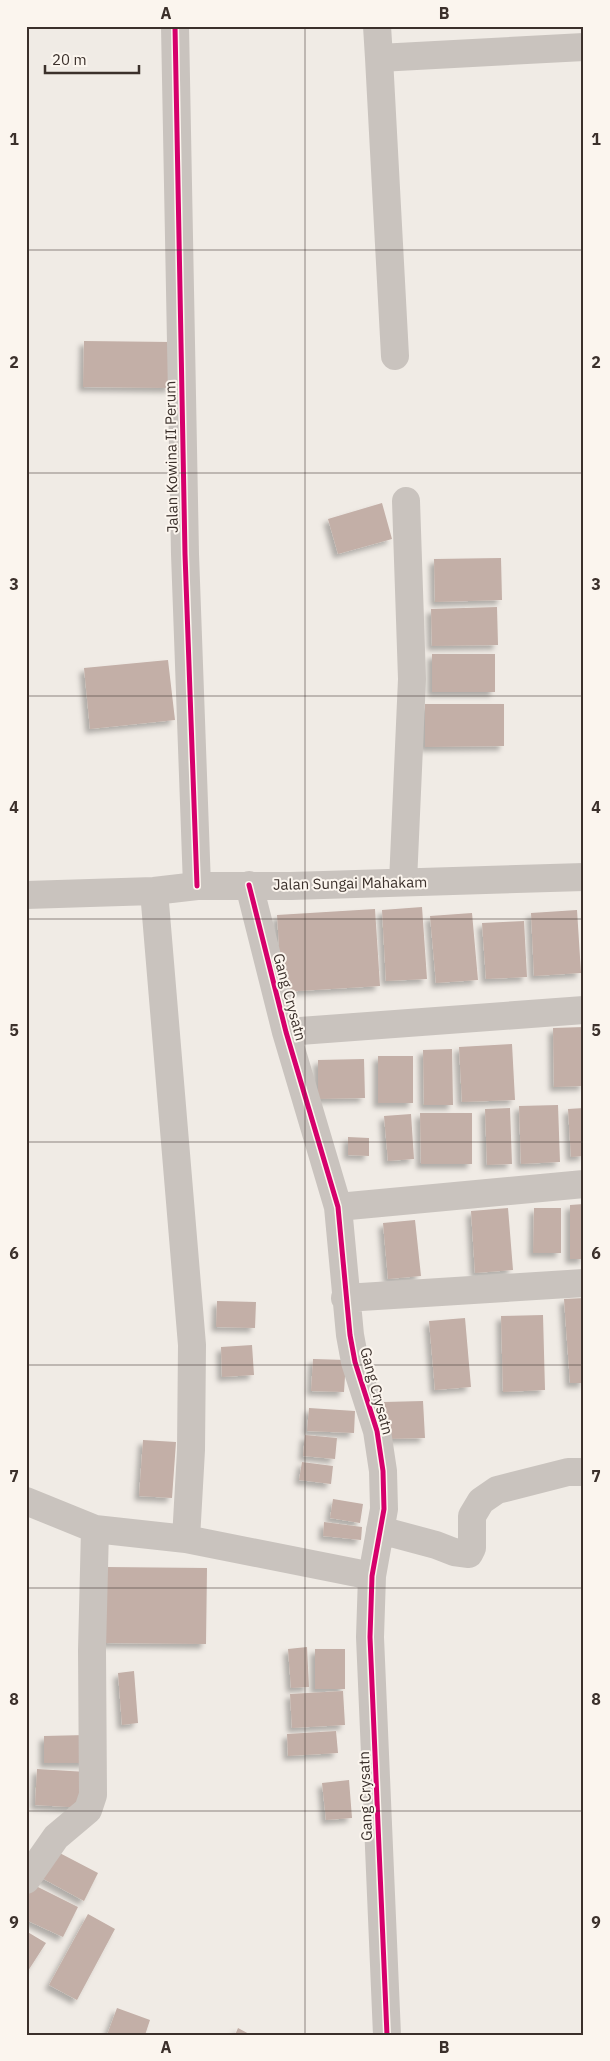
<svg xmlns="http://www.w3.org/2000/svg" width="610" height="2061" font-family="'IBM Plex Sans',sans-serif">
<defs>
<filter id="shadow"><feDropShadow dx="-4.5" dy="4.5" stdDeviation="2.5" flood-color="#0004"/></filter>
</defs>
<rect width="100%" height="100%" fill="#f0ebe5"/>
<!-- building -->
<path fill="#c3afa7" filter="url(#shadow)" d="M84 341 171 342V388L83 387Z
M382 503 392 539 338 554 328 519Z
M501 558 502 600 435 602 434 559Z
M497 607 498 645 432 646 431 609Z
M432 654H495V692H432Z
M168 660 175 720 90 729 84 668Z
M425 704H504V746L425 747Z
M422 907 427 979 386 981 382 910Z
M375 909 380 986 282 992 277 915Z
M577 910 581 973 534 976 531 913Z
M472 913 478 980 436 983 430 916Z
M524 921 527 977 486 979 482 923Z
M584 1027V1086L554 1087 553 1028Z
M512 1044 515 1100 462 1102 459 1047Z
M452 1049 453 1105H424L423 1050Z
M378 1056H413V1103H378Z
M364 1059 365 1098 318 1099V1060Z
M558 1105 560 1162 521 1164 519 1106Z
M510 1108 512 1164 487 1165 485 1109Z
M584 1108V1156L571 1157 568 1109Z
M420 1113H472V1164H421Z
M411 1114 414 1159 388 1161 384 1116Z
M348 1137 369 1138V1156L348 1155Z
M584 1204V1259H570V1205Z
M508 1208 513 1270 475 1273 471 1211Z
M534 1208H561V1253H533Z
M415 1220 421 1276 388 1279 383 1223Z
M584 1298V1383H570L564 1299Z
M217 1301 256 1302 255 1328 216 1327Z
M543 1315 545 1390 503 1392 501 1316Z
M465 1318 471 1387 435 1390 429 1321Z
M252 1345 254 1375 222 1377 221 1347Z
M313 1359 346 1360 344 1392 311 1391Z
M423 1401 425 1438 385 1439 384 1402Z
M309 1408 355 1411 354 1433 307 1431Z
M305 1435 337 1438 335 1459 303 1456Z
M143 1440 176 1442 172 1498 139 1496Z
M302 1462 333 1466 331 1484 299 1480Z
M333 1499 363 1504 360 1523 330 1518Z
M324 1522 362 1527 361 1540 323 1536Z
M106 1567 207 1568 206 1644 106 1643Z
M307 1647 309 1687 291 1688 288 1649Z
M315 1649H345V1689H315Z
M134 1671 138 1723 122 1725 118 1673Z
M343 1691 345 1725 292 1728 290 1694Z
M336 1731 338 1753 288 1756 287 1734Z
M86 1735 87 1763H44V1736Z
M37 1769 87 1772 85 1808 35 1805Z
M349 1780 352 1818 326 1820 322 1783Z
M52 1849 98 1873 84 1901 38 1876Z
M30 1883 78 1907 63 1937 26 1920V1890Z
M88 1914 115 1929 77 2000 49 1985Z
M26 1931 46 1943 26 1974Z
M117 2008 150 2020 145 2035H107Z
M238 2028 251 2035H235Z"/>
<g fill="none" stroke-linecap="round" stroke-linejoin="round">
<!-- minor -->
<path stroke="#c9c3be" stroke-width="28" d="M175 26 185 554 197 886
M377 26 379 58
M395 356 379 58 584 47
M403 882 412 679 406 501
M249 885 286 1032 338 1207 350 1335 355 1362 377 1431 383 1471 384 1509 372 1576 370 1637 387 2035
M154 891 192 1345 191 1450 186 1539
M26 895 154 891 197 886H291L584 877
M286 1032 584 1010
M338 1207 584 1184
M345 1298 584 1283
M26 1501 95 1529 186 1539 372 1576
M380 1530 436 1545 454 1552 469 1554 472 1548V1516L481 1501 497 1490 568 1472H584
M26 1880 56 1837 88 1810 93 1795 92 1650 95 1529"/>
<defs>
<path id="cycleway" d="M175 26 185 554 197 886
M249 885 286 1032 338 1207 350 1335 355 1362 377 1431 383 1471 384 1509 372 1576 370 1637 387 2035"/>
</defs>
<!-- cycleway casing -->
<use href="#cycleway" stroke="#fbf5ee" stroke-width="8"/>
<!-- cycleway -->
<use href="#cycleway" stroke="#d6006c" stroke-width="5"/>
</g>
<!-- grid -->
<path fill="none" stroke="#3b302b" stroke-width="1" stroke-opacity="0.55" d="M305 26V2035M26 250H584M26 473H584M26 696H584M26 919H584M26 1142H584M26 1365H584M26 1588H584M26 1811H584"/>
<g text-anchor="middle" dominant-baseline="central" stroke-width="4" stroke-linejoin="round" paint-order="stroke">
<!-- street labels -->
<g font-size="15" fill="#3b302b" stroke="#fbf5ee">
<text transform="translate(171 457) rotate(-91)">Jalan Kowina II Perum</text>
<text transform="translate(350 883) rotate(-1)">Jalan Sungai Mahakam</text>
<text transform="translate(290 997) rotate(75)">Gang Crysatn</text>
<text transform="translate(377 1391) rotate(75)">Gang Crysatn</text>
<text transform="translate(365 1796) rotate(-92)">Gang Crysatn</text>
</g>
</g>
<!-- border -->
<rect width="610" height="2061" fill="none" stroke="#fbf5ee" stroke-width="55"/>
<!-- scale -->
<path d="M45 65v8h94v-8" fill="none" stroke="#3b302b" stroke-width="2.5"/>
<text x="52" y="65" font-size="15" fill="#3b302b" stroke="#fbf5ee" stroke-width="4" paint-order="stroke">20 m</text>
<rect x="28" y="28" width="554" height="2006" fill="none" stroke="#3b302b" stroke-width="2"/>
<g font-size="16" text-anchor="middle" font-weight="bold" fill="#3b302b">
<text x="166" y="19">A</text>
<text x="444" y="19">B</text>
<text x="14" y="145">1</text>
<text x="596" y="145">1</text>
<text x="14" y="368">2</text>
<text x="596" y="368">2</text>
<text x="14" y="590">3</text>
<text x="596" y="590">3</text>
<text x="14" y="813">4</text>
<text x="596" y="813">4</text>
<text x="14" y="1036">5</text>
<text x="596" y="1036">5</text>
<text x="14" y="1259">6</text>
<text x="596" y="1259">6</text>
<text x="14" y="1482">7</text>
<text x="596" y="1482">7</text>
<text x="14" y="1705">8</text>
<text x="596" y="1705">8</text>
<text x="14" y="1928">9</text>
<text x="596" y="1928">9</text>
<text x="166" y="2053">A</text>
<text x="444" y="2053">B</text>
</g>
</svg>
